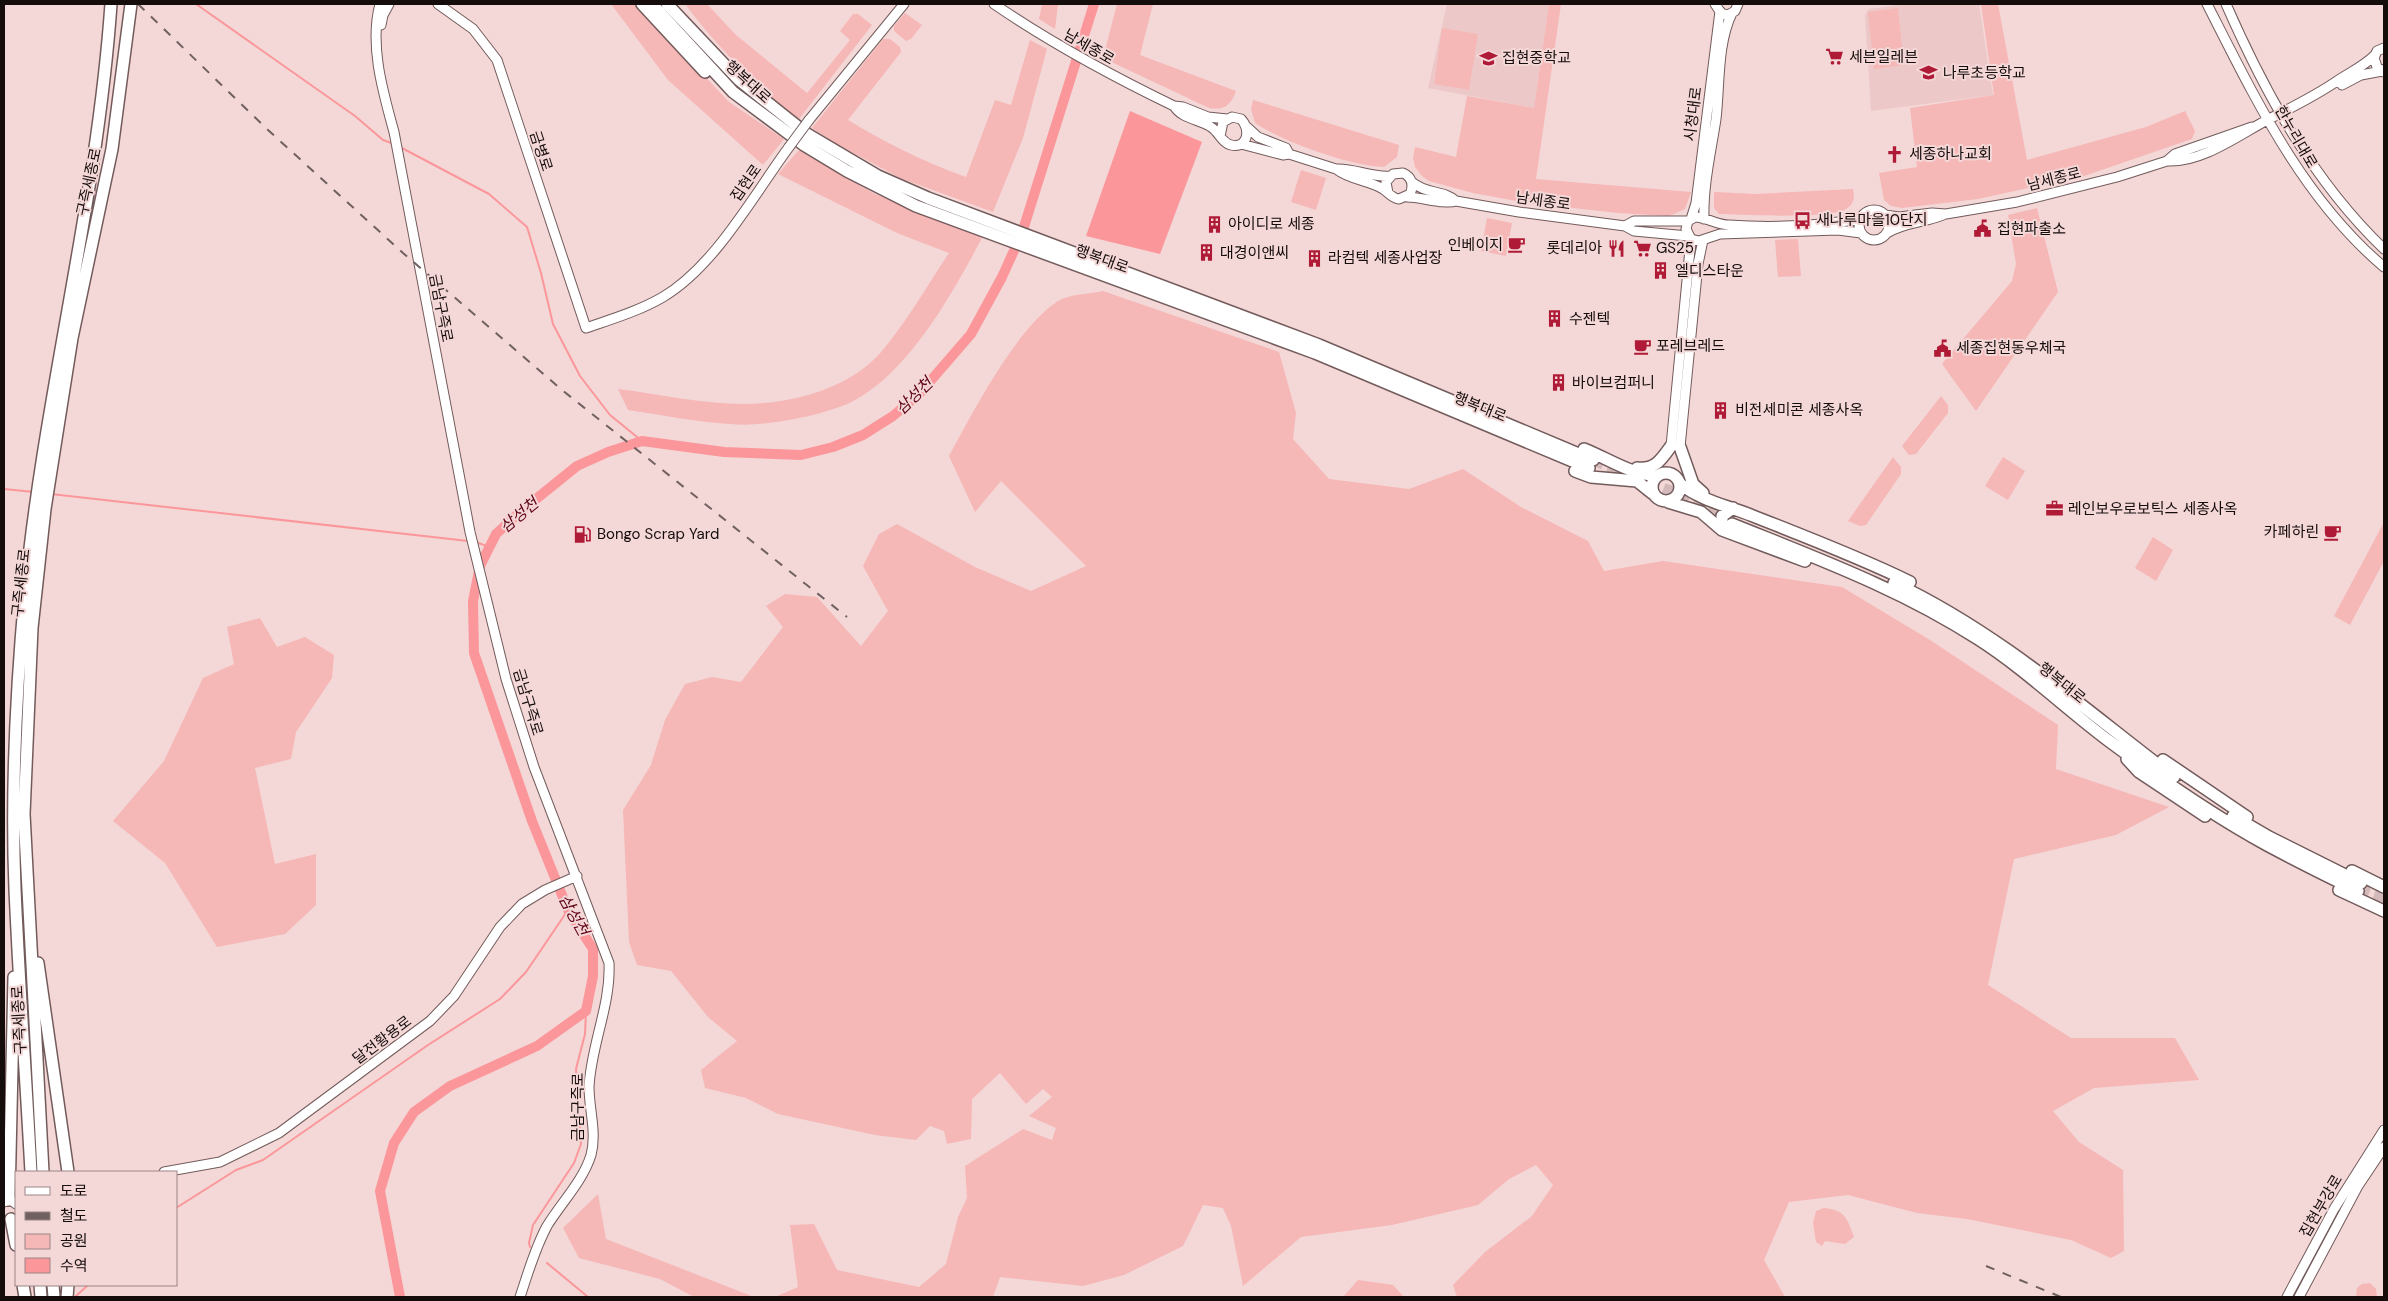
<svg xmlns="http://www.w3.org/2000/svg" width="2388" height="1301" font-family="'DM Sans','Noto Sans KR',sans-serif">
<rect width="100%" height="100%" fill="#f4d7d7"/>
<!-- built -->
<path fill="#edc8c8" d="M1447 4H1549L1534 108 1428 88Z
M1906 4H1979L1993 95 1871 111 1865 15 1869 9Z"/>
<!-- green -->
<path fill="#f6b7b7" d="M611 4H637L729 102 784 139 763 165 668 80Z
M685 4H707L736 35 807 93 850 40 840 31 853 14H858L872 25 799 119C756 86 717 47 685 4Z
M1042 4H1058L1055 29 1039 19Z
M1117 4H1153L1140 55 1236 91C1231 105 1224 111 1209 108L1103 58Z
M1549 4H1561L1536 179 1691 192 1685 209 1669 216 1618 213 1528 203 1473 193 1429 181 1422 176 1415 167 1413 158 1415 147 1456 157 1467 96 1534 108Z
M1981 4H1998L2027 160 2146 127 2185 111 2195 131 2192 139 2084 176 1978 199 1902 208 1891 206 1884 200 1879 173 1917 167 1910 108 1994 95Z
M1898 8 1904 65 1874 69 1868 12Z
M905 13 922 25 911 39 906 41 894 31V26Z
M1442 28 1478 34 1469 90 1434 84Z
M883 39H890L900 47 901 52 848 120C886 143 924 162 966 177L995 100 1011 105 1030 40 1047 49 1023 138 993 212 900 178 835 143 812 128Z
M1253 100 1399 145 1397 157 1384 167C1350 166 1283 142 1255 123L1251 109Z
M799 150 873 193 982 238C952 294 906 379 845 405 829 411 811 416 794 419 773 423 751 426 730 424 696 422 662 415 628 410L618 389C659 394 702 404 743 404 791 404 850 389 882 351 907 321 927 286 949 253L897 233 778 174Z
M1301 170 1326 178 1316 210 1291 202Z
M1853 189C1855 197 1854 204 1846 209 1833 219 1740 215 1719 214L1714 208V192L1756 194Z
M2037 208 2058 292 1976 411 1942 364 2012 281 2016 264 2008 215Z
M1487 218 1512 223 1506 256 1481 251Z
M1798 239 1801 276 1778 277 1775 240Z
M1103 291 1279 352 1296 413 1293 439 1329 479 1409 489 1463 469 1521 507 1588 541 1604 571 1663 561 1842 587 1930 640 2058 725 2056 769 2169 807 2116 835 2014 859 1988 985 2071 1038H2175L2199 1080 2094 1088 2053 1111 2079 1142 2123 1170 2124 1251 2111 1258 2071 1240 1967 1219 1917 1213 1848 1195 1789 1202 1764 1260 1785 1297H1457L1453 1285 1485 1252 1532 1216 1553 1185 1536 1165 1509 1179 1478 1205 1392 1225 1301 1237 1243 1286 1231 1226 1223 1208 1203 1205 1183 1246 1124 1275 1083 1286 1000 1277 993 1297H775L798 1287 790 1225 814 1224 837 1270 919 1287 946 1264 958 1217 967 1198 965 1166 1023 1129 1052 1140 1056 1128 1029 1116 1052 1097 1043 1089 1026 1104 1000 1073 972 1099 971 1139 947 1144 944 1131 930 1126 916 1140 875 1135 778 1114 746 1098 705 1088 701 1070 737 1041 708 1017 671 971 637 965 629 942 623 810 651 765 665 720 685 684 712 677 741 682 783 627 766 606 785 594 817 597 861 646 888 611 863 566 879 534 897 524 975 567 1031 591 1086 566 1001 481 975 512 949 456C973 412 1017 327 1058 301 1069 294 1090 294 1103 291Z
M1941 396 1948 405V413L1916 454 1909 455 1902 446Z
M1893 457 1901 467V474L1866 525 1860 526 1848 521Z
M2003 457 2025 471 2008 500 1985 486Z
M2384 522V561L2350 625 2334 616Z
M2153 537 2173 550 2156 581 2135 568Z
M260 618 277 647 305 637 334 655 332 678 296 732 291 759 255 768 275 864 316 854V905L285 934 217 947 165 863 113 821 164 761 203 678 234 664 227 627Z
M598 1194 606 1239 754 1297H694L660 1279 579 1258 563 1228Z
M1824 1208C1845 1210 1847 1218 1854 1237L1845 1244 1825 1241 1822 1246 1816 1242 1813 1223 1816 1211Z
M1358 1280 1393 1285 1404 1297H1343Z
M2370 1283 2376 1289 2377 1297H2356L2357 1288 2362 1284Z"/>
<!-- water -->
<path fill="#fb979a" d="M1130 111 1202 142 1160 254 1086 236Z"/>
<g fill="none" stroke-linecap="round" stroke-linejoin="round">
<!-- stream -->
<path stroke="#fb979a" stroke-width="2" d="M196 4 355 116 383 140 394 144
M400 147 489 194 527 227 541 273 553 324 580 376 610 415 642 441
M4 489 34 492
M51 494 468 541
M476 542 489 547
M176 1208 236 1170 263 1160 428 1045 500 999 526 972 568 910
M530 1247 529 1243 533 1225 574 1163 581 1144 576 1069 585 1034 586 1011
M547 1263 588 1297
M75 1297 88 1285"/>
<!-- river -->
<path stroke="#fb979a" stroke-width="10" d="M400 1297 380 1191 394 1143 414 1112 450 1086 537 1046 586 1011 593 976V949L568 910 532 821 474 653 473 601 480 566 496 534 520 512 577 466 608 452 642 441 724 452 801 455 833 447 863 435 893 416 920 393 971 334 1002 277 1022 233 1094 4"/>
<!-- highway-tunnel -->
<path stroke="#d3b9b9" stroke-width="11" stroke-dasharray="11 5.5" stroke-linecap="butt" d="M1593 460 1618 470
M1633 476 1735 517
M1645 490 1679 503
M2361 883 2384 893
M2358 891 2384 902"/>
<defs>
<path id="secondary" d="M380 4C369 45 383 92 394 132L470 532 506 679 534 767 609 963C611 1005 591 1045 589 1087 589 1109 597 1133 591 1155 583 1181 561 1203 547 1226 535 1248 528 1273 520 1297
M438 4 473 29 497 60 586 328C612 319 639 311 663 297 715 266 753 196 789 147
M994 4C1051 43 1112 76 1174 106L1183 107 1208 117 1227 119
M1715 4 1721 13 1728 15 1735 11 1738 4
M2207 4C2255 98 2302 198 2384 267
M2226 4C2265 93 2313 181 2384 249
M381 25 383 15 389 4
M2384 72 2377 67 2374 58 2377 51 2384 48
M2342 85 2361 75 2382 71
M1174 106C1182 119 1199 119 1211 127 1219 132 1222 143 1231 145 1248 149 1251 129 1241 119L1232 117 1223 122 1220 136
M809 120 904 4
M1247 127 1258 137 1286 148 1289 154
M1241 144 1283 155 1289 154 1336 169
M2167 161 2175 154 2252 127
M1412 182C1425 194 1444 190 1456 201
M1388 193 1386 182 1393 174 1403 173C1412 177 1414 185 1410 194L1399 199C1392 198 1389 193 1383 189 1368 180 1350 180 1336 169 1355 168 1372 178 1391 176
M1407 197C1421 197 1445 205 1456 201L1519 212 1625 226 1634 231 1688 236
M1859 225a15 15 0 1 1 30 0a15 15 0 1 1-30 0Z
M1885 215 1899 217 1932 213 1946 214 2017 202 2117 177 2167 161C2202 163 2240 134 2269 119 2293 107 2315 96 2337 81 2350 72 2363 67 2375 55
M1691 219 1696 203 1720 11
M1704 219C1703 185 1711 152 1716 119 1720 85 1717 44 1732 13
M1861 219C1817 226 1772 228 1729 225 1717 225 1706 217 1695 217L1688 221 1686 229 1691 239 1699 241 1720 234 1838 230 1861 233
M1625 226 1634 221H1688
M1887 233C1905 222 1924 223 1943 215
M1671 446 1691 239
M1680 447 1698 264 1703 240
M164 1172 220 1162 279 1133 430 1021 454 996 500 927 522 904 545 890 577 876
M4 1202 11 1200 16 1204
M2287 1297 2334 1209 2384 1130
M2299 1297 2358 1186 2384 1147"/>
<path id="highway" d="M642 4 705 72
M652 4 733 92 804 145 847 171 916 206 1315 353 1589 468
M667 4 739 80 807 134 878 176 928 198 1319 345 1593 460
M1680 447 1693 484 1703 493
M1584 449C1609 459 1630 474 1657 476
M1637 468C1655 470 1661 460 1671 446
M1575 471 1591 477 1637 481 1652 493
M1652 487a14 14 0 1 1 28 0a14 14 0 1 1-28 0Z
M1680 484C1704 502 1726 505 1753 516 1806 537 1859 557 1910 582
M1668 502 1701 512 1722 530 1805 561
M1732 524C1816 558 1901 589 1978 639 2025 669 2065 708 2109 741 2159 778 2212 815 2267 845 2297 861 2327 876 2358 891
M1722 530V516L1733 508
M1894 583C1998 632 2083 708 2174 777
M2127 759 2139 772 2205 816
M2163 760 2247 817
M2233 816 2269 837 2361 883
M2352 871 2384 887
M2339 890 2384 911
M38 963 68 1172
M31 1172C26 1078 19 983 15 889 11 791 16 692 25 594 44 396 97 203 111 4
M43 1172 24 814 32 628 45 509 72 338 112 149 131 4
M9 1200 14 977
M11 1219 16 1245
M23 1285 25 1297
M40 1285 41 1297
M53 1285 54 1297
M67 1297 68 1285"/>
</defs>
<!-- secondary casing -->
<use href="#secondary" stroke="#735b5b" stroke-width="11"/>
<!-- highway casing -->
<use href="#highway" stroke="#735b5b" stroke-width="14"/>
<!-- secondary -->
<use href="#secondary" stroke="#fff" stroke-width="9"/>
<!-- highway -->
<use href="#highway" stroke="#fff" stroke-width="11"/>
<!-- rail -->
<path stroke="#716060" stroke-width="2" stroke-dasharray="9 9" stroke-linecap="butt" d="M138 4 268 130 403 253 562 390 847 617
M1986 1266 2061 1297"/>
<defs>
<path id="secondary-bridge" d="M789 147 809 120"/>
</defs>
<!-- secondary-bridge casing -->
<use href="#secondary-bridge" stroke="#735b5b" stroke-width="11" stroke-linecap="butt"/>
<!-- secondary-bridge -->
<use href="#secondary-bridge" stroke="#fff" stroke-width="9"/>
</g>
<!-- icons -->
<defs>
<symbol id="supermarket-bare" viewBox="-9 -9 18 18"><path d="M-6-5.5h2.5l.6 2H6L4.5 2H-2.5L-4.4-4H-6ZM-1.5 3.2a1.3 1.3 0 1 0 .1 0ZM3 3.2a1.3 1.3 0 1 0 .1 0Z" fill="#af1b37" stroke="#f4d7d7" stroke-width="2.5" paint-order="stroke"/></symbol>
<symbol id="school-bare" viewBox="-9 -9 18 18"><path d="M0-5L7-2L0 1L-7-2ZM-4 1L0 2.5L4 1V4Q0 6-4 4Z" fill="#af1b37" stroke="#f4d7d7" stroke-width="2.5" paint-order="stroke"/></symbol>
<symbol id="church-bare" viewBox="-9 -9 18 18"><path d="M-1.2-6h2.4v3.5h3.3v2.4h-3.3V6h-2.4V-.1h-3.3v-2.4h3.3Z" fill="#af1b37" stroke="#f4d7d7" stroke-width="2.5" paint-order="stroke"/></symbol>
<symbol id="bus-bare" viewBox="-9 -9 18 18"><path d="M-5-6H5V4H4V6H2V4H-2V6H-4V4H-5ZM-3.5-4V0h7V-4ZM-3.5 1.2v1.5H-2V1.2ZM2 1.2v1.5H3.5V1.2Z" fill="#af1b37" stroke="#f4d7d7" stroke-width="2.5" paint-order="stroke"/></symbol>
<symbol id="building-bare" viewBox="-9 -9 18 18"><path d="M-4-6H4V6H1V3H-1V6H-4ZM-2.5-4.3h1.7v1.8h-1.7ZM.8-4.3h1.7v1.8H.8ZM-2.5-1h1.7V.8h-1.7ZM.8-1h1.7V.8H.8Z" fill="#af1b37" stroke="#f4d7d7" stroke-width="2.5" paint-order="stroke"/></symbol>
<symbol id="civic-bare" viewBox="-9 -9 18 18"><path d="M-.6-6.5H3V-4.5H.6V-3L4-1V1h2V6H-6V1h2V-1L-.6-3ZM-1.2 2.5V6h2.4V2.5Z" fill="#af1b37" stroke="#f4d7d7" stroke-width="2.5" paint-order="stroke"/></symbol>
<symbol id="cafe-bare" viewBox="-9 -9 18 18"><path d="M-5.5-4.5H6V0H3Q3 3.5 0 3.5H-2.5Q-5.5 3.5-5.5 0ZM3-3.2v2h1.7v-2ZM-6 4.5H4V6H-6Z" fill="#af1b37" stroke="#f4d7d7" stroke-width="2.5" paint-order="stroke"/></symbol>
<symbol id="restaurant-bare" viewBox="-9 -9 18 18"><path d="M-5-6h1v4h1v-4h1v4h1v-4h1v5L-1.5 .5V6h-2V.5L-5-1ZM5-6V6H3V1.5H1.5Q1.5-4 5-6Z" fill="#af1b37" stroke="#f4d7d7" stroke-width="2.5" paint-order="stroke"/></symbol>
<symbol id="office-bare" viewBox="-9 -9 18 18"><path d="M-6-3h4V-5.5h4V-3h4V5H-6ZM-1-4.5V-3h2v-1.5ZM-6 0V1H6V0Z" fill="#af1b37" stroke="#f4d7d7" stroke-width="2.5" paint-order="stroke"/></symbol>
<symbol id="fuel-bare" viewBox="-9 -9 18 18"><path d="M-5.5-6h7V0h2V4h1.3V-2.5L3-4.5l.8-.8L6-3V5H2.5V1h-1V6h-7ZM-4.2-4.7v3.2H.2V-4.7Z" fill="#af1b37" stroke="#f4d7d7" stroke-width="2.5" paint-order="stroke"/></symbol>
</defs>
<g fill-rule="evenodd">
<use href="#supermarket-bare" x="1822" y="44" width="25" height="25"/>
<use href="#school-bare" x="1476" y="46" width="25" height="25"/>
<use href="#school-bare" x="1916" y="60" width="25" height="25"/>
<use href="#church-bare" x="1882" y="142" width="25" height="25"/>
<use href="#bus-bare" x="1790" y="208" width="25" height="25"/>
<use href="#building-bare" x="1202" y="212" width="25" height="25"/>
<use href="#civic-bare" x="1970" y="216" width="25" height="25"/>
<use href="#cafe-bare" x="1504" y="232" width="25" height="25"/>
<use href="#restaurant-bare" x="1604" y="236" width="25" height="25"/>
<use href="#supermarket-bare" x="1630" y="236" width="25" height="25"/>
<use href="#building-bare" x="1194" y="240" width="25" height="25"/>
<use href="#building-bare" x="1302" y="246" width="25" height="25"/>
<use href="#building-bare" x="1648" y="258" width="25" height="25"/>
<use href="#building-bare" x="1542" y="306" width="25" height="25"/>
<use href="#cafe-bare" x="1630" y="334" width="25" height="25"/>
<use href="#civic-bare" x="1930" y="336" width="25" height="25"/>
<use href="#building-bare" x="1546" y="370" width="25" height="25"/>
<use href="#building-bare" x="1708" y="398" width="25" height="25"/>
<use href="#office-bare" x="2042" y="496" width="25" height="25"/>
<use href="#cafe-bare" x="2320" y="520" width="25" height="25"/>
<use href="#fuel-bare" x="570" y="522" width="25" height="25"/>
</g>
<g text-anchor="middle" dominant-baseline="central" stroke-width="4" stroke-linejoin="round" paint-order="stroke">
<!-- street labels -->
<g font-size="15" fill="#150c0c" stroke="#f4d7d7">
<text transform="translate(1089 47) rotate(30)">남세종로</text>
<text transform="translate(748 82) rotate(42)">행복대로</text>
<text transform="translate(1693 114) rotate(-83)">시청대로</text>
<text transform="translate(2296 137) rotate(60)">한누리대로</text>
<text transform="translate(541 151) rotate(72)">금병로</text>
<text transform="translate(2054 179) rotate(-14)">남세종로</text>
<text transform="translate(89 182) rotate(-78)">구즉세종로</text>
<text transform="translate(746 183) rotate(-55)">집현로</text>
<text transform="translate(1543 201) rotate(8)">남세종로</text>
<text transform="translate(1102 259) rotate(20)">행복대로</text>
<text transform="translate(441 308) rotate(79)">금남구즉로</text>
<text transform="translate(1480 407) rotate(22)">행복대로</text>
<text transform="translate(21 583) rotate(-84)">구즉세종로</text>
<text transform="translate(2062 683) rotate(39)">행복대로</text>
<text transform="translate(528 702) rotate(73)">금남구즉로</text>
<text transform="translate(19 1020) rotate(-93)">구즉세종로</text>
<text transform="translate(382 1040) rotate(-37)">달전황용로</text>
<text transform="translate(578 1107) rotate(-90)">금남구즉로</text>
<text transform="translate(2321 1206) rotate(-60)">집현부강로</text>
</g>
<!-- poi labels -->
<g font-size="15" fill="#150c0c" stroke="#f4d7d7" text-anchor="start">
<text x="1849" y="57">세븐일레븐</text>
<text x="1502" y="58">집현중학교</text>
<text x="1943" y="73">나루초등학교</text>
<text x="1909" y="154">세종하나교회</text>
<text x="1816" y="220">새나루마을10단지</text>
<text x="1228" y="224">아이디로 세종</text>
<text x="1997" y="229">집현파출소</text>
<text x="1503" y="245" text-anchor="end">인베이지</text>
<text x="1602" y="248" text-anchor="end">롯데리아</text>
<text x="1656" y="248">GS25</text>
<text x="1220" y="253">대경이앤씨</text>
<text x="1328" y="258">라컴텍 세종사업장</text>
<text x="1675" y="271">엘디스타운</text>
<text x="1569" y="319">수젠텍</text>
<text x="1656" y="346">포레브레드</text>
<text x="1956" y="348">세종집현동우체국</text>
<text x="1572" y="383">바이브컴퍼니</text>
<text x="1735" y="410">비전세미콘 세종사옥</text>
<text x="2068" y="509">레인보우로보틱스 세종사옥</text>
<text x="2319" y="532" text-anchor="end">카페하린</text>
<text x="597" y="534">Bongo Scrap Yard</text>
</g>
<!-- water labels -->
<g font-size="16" font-style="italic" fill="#5f0417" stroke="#f4d7d7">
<text transform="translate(914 396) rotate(-44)">삼성천</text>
<text transform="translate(519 515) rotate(-40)">삼성천</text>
<text transform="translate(574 915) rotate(61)">삼성천</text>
</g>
</g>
<!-- border -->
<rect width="2388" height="1301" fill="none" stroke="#150c0c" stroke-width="10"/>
<!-- legend -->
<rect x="15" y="1171" width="162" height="115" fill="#f4d7d7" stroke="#9b8686"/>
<rect x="25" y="1187" width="25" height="8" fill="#ffffff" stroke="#9b8686"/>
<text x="60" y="1196" font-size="15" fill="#150c0c">도로</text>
<rect x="25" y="1212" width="25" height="8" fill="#716060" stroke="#9b8686"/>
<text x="60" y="1221" font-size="15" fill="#150c0c">철도</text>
<rect x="25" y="1234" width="25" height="15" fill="#f6b7b7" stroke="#9b8686"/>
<text x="60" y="1246" font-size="15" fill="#150c0c">공원</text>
<rect x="25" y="1258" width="25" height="15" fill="#fb979a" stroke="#9b8686"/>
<text x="60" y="1271" font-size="15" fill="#150c0c">수역</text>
</svg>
